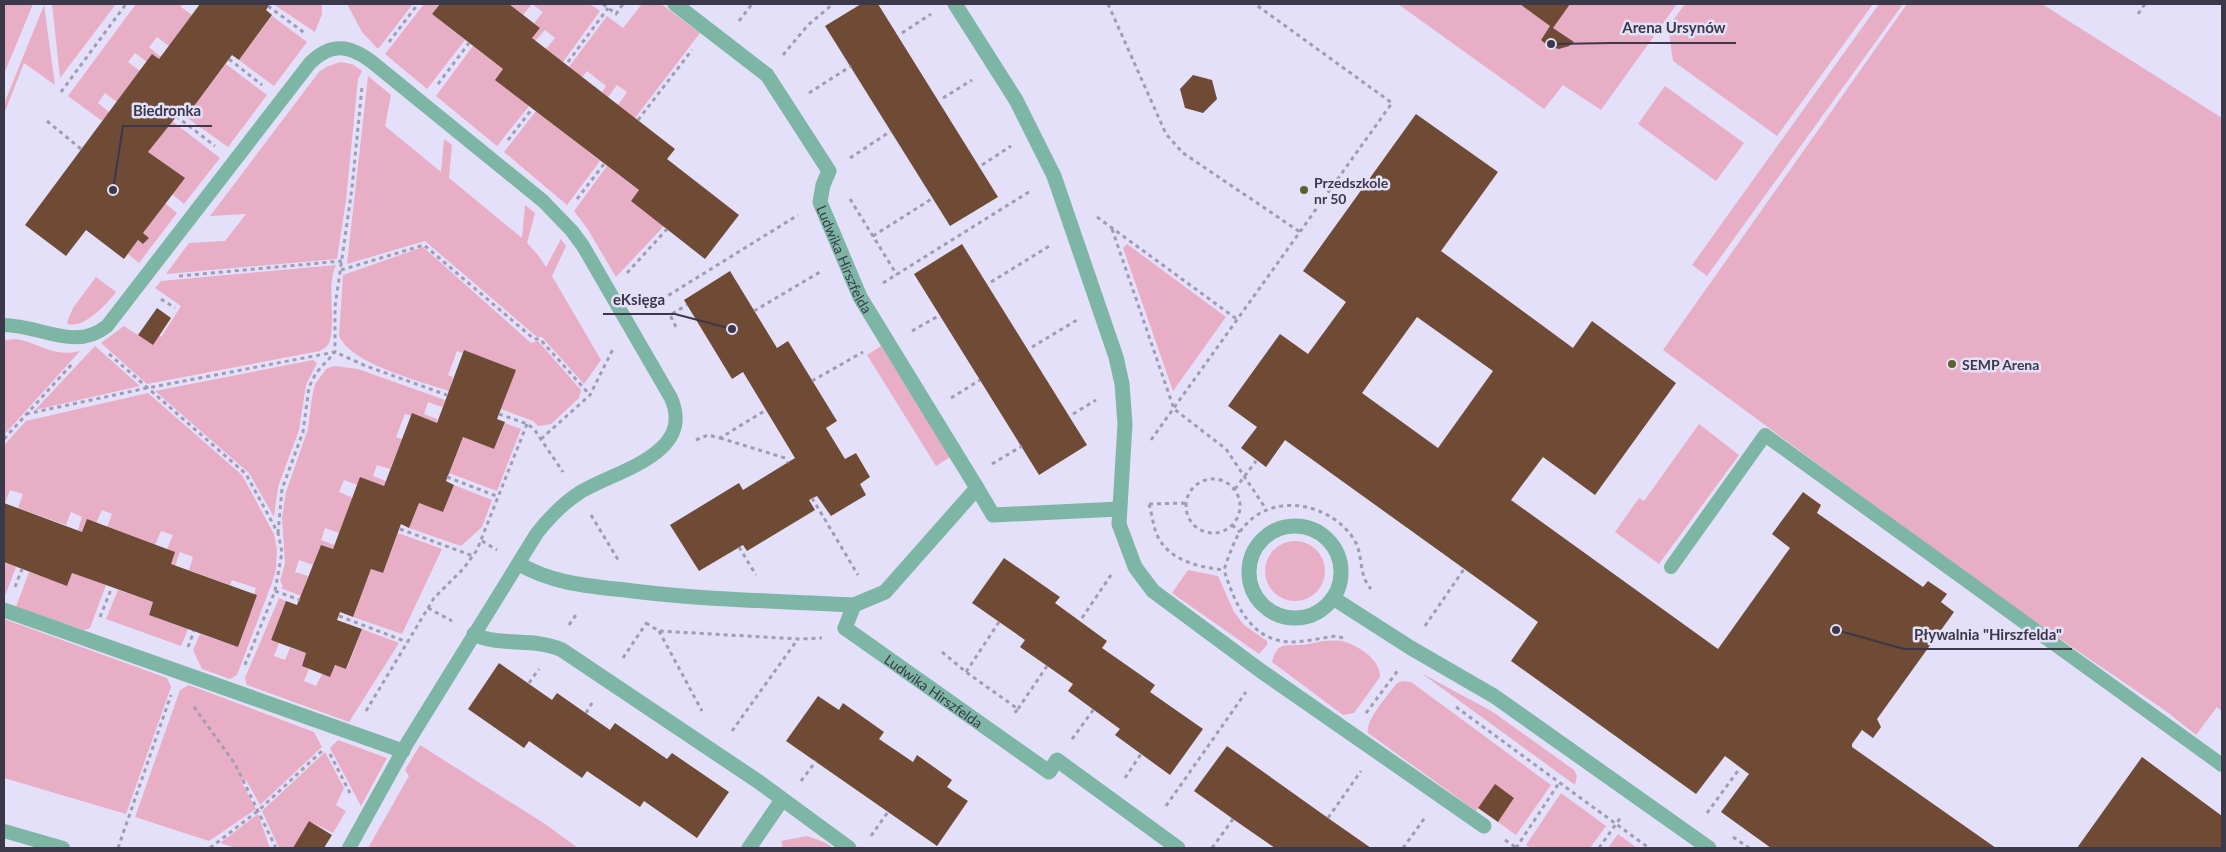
<svg xmlns="http://www.w3.org/2000/svg" width="2226" height="852" font-family="Lato,sans-serif">
<rect width="100%" height="100%" fill="#e4e0fa"/>
<!-- green -->
<path fill="#e8aec5" d="M4 4H33L4 74Z
M52 4H116L60 78Z
M136 4H183L181 7 192 15 169 46 157 37 149 47 161 57 159 59 152 55 147 62 135 53 128 62 140 71 117 102 105 93 98 103 109 112 102 121 68 96Z
M273 4H322V14L315 32Z
M347 4H413L378 49 362 32Z
M424 4H440L432 14 465 40 427 89 385 54Z
M509 4H532L523 15Z
M532 4H590L600 11 563 62 546 49 555 38 545 30 535 41 532 38 540 28 534 23 543 12Z
M642 4H661L700 33 635 118 618 105 627 92 617 85 608 97 602 92 606 86 587 71 582 77 569 67 607 16 623 28Z
M1398 4H1677L1601 110 1563 85 1544 109Z
M1685 4H1873L1777 136 1673 61 1668 27Z
M1879 4H1903L1707 276 1692 265Z
M1907 4H2042L2222 118V711L2217 707 2196 735 2166 711 2000 598 1663 350Z
M44 5 55 85 24 63 4 114V104Z
M272 16 307 42 274 86 239 60Z
M473 46 503 69 529 106 497 146 436 96Z
M340 62 352 64 362 71 358 79 346 200 337 259 166 274 189 243 225 241 246 214 210 216 319 72 326 67Z
M226 64 267 95 228 147 186 117Z
M368 76 391 95 385 126 441 172 444 139 452 145 449 178 522 238 525 205 535 213 527 243 538 255 546 267 561 239 566 246 552 276 601 360 584 384 542 337H537L425 241 347 264Z
M1665 86 1744 143 1716 181 1638 124Z
M536 111 600 161 567 205 504 152Z
M172 121 220 158 184 204 172 194 184 178 148 152Z
M607 166 639 190 631 201 664 226 616 277 587 228 574 211Z
M165 203 177 213 139 263 128 254 138 240 143 244 149 238 143 233Z
M1127 244 1226 317 1173 391 1123 248Z
M423 247 531 343 538 341 581 390 579 398 551 424 538 426 533 421 501 409 515 370 464 350 463 353 457 351 448 375 453 377 449 391C420 381 351 364 339 336L343 275Z
M336 265C326 288 336 316 330 340 329 345 325 348 320 351L147 384 101 343 124 326 153 345 159 335 161 337 181 306 155 288 161 281Z
M96 277 116 292C108 303 84 329 68 324L67 322 73 308Z
M16 339C40 343 53 358 80 351L4 435V340Z
M95 346 140 386 35 410Z
M881 346 950 457 936 466 867 355Z
M313 360 317 363 306 385 299 430 278 487 274 517 249 473 155 391Z
M335 366 358 369 445 400 442 407 428 402 424 414 437 419V423L413 414 411 416 405 414 396 437 402 439 390 469 377 465 373 476 386 481 384 486 358 485 344 480 339 492 353 498 339 533 325 528 321 540 334 545 333 549 321 545 313 565 299 560 295 572 308 576 301 596 281 588 283 586 280 581 285 563 282 518 286 492 308 429 312 397 315 384 327 368Z
M148 393 242 475 274 534 277 550 276 569 273 580 237 675 230 679 202 669 193 650 200 634 238 647 256 588 232 580 230 585 189 570 193 557 180 552 175 566 171 564 167 549 173 535 161 531 155 545 107 527 112 514 102 510 96 523 87 520 82 532 78 530 82 517 71 512 66 525 18 508 23 494 10 490 5 504 4 503V445L26 421Z
M505 423 521 429 497 491 449 473 463 437 494 449Z
M1699 424 1739 455 1659 564 1615 532 1639 498 1644 501Z
M454 485 492 500 482 527 461 546 409 528 419 503 443 512Z
M398 533 442 549 402 634 353 617 371 569 383 573Z
M1265 571a30 30 0 1 1 60 0a30 30 0 1 1-60 0Z
M4 562 16 567 4 599Z
M1188 570 1218 576 1234 612 1244 625 1267 641V645L1259 654 1172 593Z
M29 572 67 585 72 573 106 585 90 628 84 630 16 607Z
M118 590 153 602 149 615 188 629 181 646 106 619Z
M279 598 286 601 271 640 279 643 274 656 285 660 290 648 306 653 302 666 309 669 304 681 316 686 322 674 330 677 335 665 347 669 362 629 399 643 349 722 247 685 245 678Z
M4 619 167 678 171 687 126 814 4 778Z
M1322 641C1329 641 1336 640 1342 641 1358 645 1381 660 1380 677L1354 713 1343 715 1272 662C1277 644 1282 645 1298 645 1306 645 1314 643 1322 641Z
M1421 673 1493 712 1574 770 1577 776 1575 785Z
M1402 681 1411 682 1551 785 1516 835 1498 822 1514 798 1495 785 1476 811 1368 733C1365 720 1389 694 1397 683Z
M189 685 314 732 322 747 260 805 246 780 241 781 256 809 209 841 135 817 180 690Z
M338 740 387 758 361 806 330 748Z
M420 745 545 824 578 848H368L409 776 405 770Z
M325 752 344 788 336 805 346 811 333 833 309 821 293 848H279L262 811Z
M1561 793 1606 826 1590 848H1531L1526 845Z
M258 814 270 848H236L220 843Z
M1618 834 1637 848H1608Z
M807 836 824 842 833 848H783L781 841Z"/>
<!-- building -->
<path fill="#6f4b35" fill-rule="evenodd" d="M200 4H270L266 10 272 15 239 60 232 55 186 117 180 112 148 152 185 178 143 233 149 238 143 244 138 240 124 259 86 230 66 256 25 225 152 54 159 59Z
M440 4H509L540 28 532 38 675 149 667 159 739 215 705 259 631 201 639 190 495 80 503 69 432 14Z
M861 4H878L998 197 950 226 825 26Z
M1520 4H1570L1553 28 1574 42 1569 46 1559 49 1548 46 1541 40 1550 26Z
M1193 75 1212 80 1217 99 1203 113 1185 108 1180 89Z
M1416 114 1498 172 1441 251 1573 348 1592 321 1676 383 1595 495 1543 457 1511 500 1718 649 1790 548 1772 534 1803 492 1821 505 1817 513 1923 587 1928 581 1947 594 1941 602 1954 612 1877 719 1881 727 1873 738 1862 730 1852 744V747L1996 848H1771L1721 812 1749 774 1725 756 1696 794 1511 661 1538 622 1285 440 1266 467 1241 448 1257 427 1228 406 1280 334 1308 354 1346 302 1303 271ZM1417 317 1493 371 1438 448 1362 393Z
M962 244 1087 445 1039 475 914 274Z
M730 271 777 348 788 341 837 421 826 428 845 459 856 453 870 477 860 484 866 495 831 516 817 496 809 500 815 510 747 551 743 545 699 571 670 525 739 483 743 490 795 458 743 372 732 379 684 300Z
M157 308 171 318 153 345 138 335Z
M464 350 516 370 497 419 505 422 494 449 463 437 446 481 454 485 443 512 419 503 409 528 401 524 383 573 371 569 353 617 340 612 337 620 362 629 346 669 335 665 330 677 302 666 306 653 271 640 286 601 297 605 321 545 333 549 360 477 384 486 412 413 437 423Z
M4 503 82 532 87 519 175 552 171 564 257 595 238 647 149 615 153 602 106 585 72 573 67 586 4 562Z
M1004 558 1060 597 1055 603 1107 641 1102 648 1155 685 1150 692 1203 729 1170 775 1115 735 1120 729 1068 691 1073 684 1020 647 1025 640 972 603Z
M499 663 552 700 557 693 610 730 615 723 667 759 672 753 729 792 697 838 644 801 640 807 587 771 582 778 529 741 524 748 468 709Z
M818 696 839 710 843 703 884 732 879 739 913 762 917 755 952 780 947 787 968 801 937 846 786 741Z
M1227 746 1328 818 1371 848H1275L1233 819 1194 791Z
M2142 757 2222 816V848H2077Z
M1495 784 1514 798 1498 822 1478 808Z
M309 821 332 835 324 848H293Z"/>
<g fill="none" stroke-linecap="round" stroke-linejoin="round">
<!-- path -->
<path stroke="#9f9cb3" stroke-width="3" stroke-dasharray="4 4" stroke-linecap="butt" d="M603 4 616 14 623 4
M1108 4 1166 134 1183 153 1300 232
M268 6 306 34
M2138 14 2145 4
M739 21 752 4
M902 33 931 14
M389 42 418 4
M783 55 808 25 833 4
M229 59 262 85
M568 62 608 8
M438 84 469 43
M61 92 126 4
M809 93 851 66
M943 98 972 80
M176 116 215 146
M638 120 692 50
M47 121 81 149
M508 140 532 109
M850 158 891 131
M982 165 1011 146
M577 199 604 164
M850 199 897 275
M1097 217 1238 320
M1112 229 1174 409 1226 449 1266 509
M873 236 933 198
M341 270 424 245 534 339H540L590 395
M627 273 667 229
M179 276 342 261
M991 282 1051 245
M883 283 1032 190
M161 299 175 308
M648 308 798 215
M754 311 820 272
M676 327 670 315 687 305
M912 331 940 315
M1032 347 1077 320
M109 354 246 474 278 533 282 552 275 591 244 667
M812 381 863 352
M951 398 980 380
M26 414 147 388 335 352 366 366 447 395
M499 414 527 424 534 429 563 472
M1073 414 1096 400
M720 438 785 458 788 463
M4 439 72 364
M541 439 590 395 613 349
M696 440 708 435 720 438 766 410
M1151 440 1392 103 1255 4
M992 464 1022 446
M447 477 499 497
M1186 506a27 27 0 1 1 54 0a27 27 0 1 1-54 0Z
M1235 489 1256 461
M812 498 858 575
M1149 504C1152 514 1153 526 1157 535 1169 561 1199 567 1224 570
M1149 504 1186 503
M591 515 620 563
M1232 525 1240 532
M400 529 473 556
M278 533 282 489 303 432 309 387 316 373 335 352V307L352 188 362 87
M482 541 497 550
M739 547 756 575
M15 587 22 569
M275 591 300 600
M428 608 452 621
M339 616 407 642
M100 617 112 587
M1082 618 1111 575
M646 623 659 631 799 639 822 638
M569 625 578 612
M1425 626 1464 569
M659 631 702 711
M1343 638 1336 636C1322 638 1308 641 1294 642 1251 643 1235 604 1224 570 1228 558 1232 546 1238 535 1255 506 1290 499 1319 511 1334 517 1348 528 1356 543 1363 558 1359 576 1371 589
M188 647 194 631
M942 652 966 672 1018 709 1013 715
M623 658 647 622
M966 672 999 622
M529 683 539 669
M194 707 235 764 276 848
M1456 707 1649 848
M1018 709 1047 666
M366 711 434 598 464 568 477 550 527 424
M586 713 592 703
M1366 713 1399 669
M732 731 798 639
M1072 739 1094 709
M330 754 350 793
M1125 778 1141 754
M801 781 816 761
M1166 806 1246 692
M1707 813 1740 768
M1328 818 1361 771
M871 836 888 812
M1733 837 1749 848
M1505 840 1517 848
M118 848 171 695
M210 848 259 810 323 750
M1212 848 1233 819
M1403 848 1426 816
M1516 848 1559 783
M1599 848 1621 817"/>
<!-- lane -->
<path stroke="#7db6a4" stroke-width="14" d="M4 325C40 325 75 352 107 326L310 63C331 42 350 45 372 62L543 201 572 231 583 246 671 398C696 455 614 471 579 493 562 504 549 518 537 533L406 745 349 848
M1671 567 1765 435 2222 765
M4 831 63 848"/>
<!-- street -->
<g stroke="#7db6a4" stroke-width="15">
<path id="s1" d="M675 4 767 75 829 171 823 185 820 202 860 297 977 488 885 592 854 605 845 628 1049 772 1057 760 1178 848"/>
<path d="M955 4 1016 100 1054 176 1116 357 1122 384 1125 424 1119 524 1135 567 1153 591 1261 671 1484 826"/>
<path d="M977 488 993 515 1119 509"/>
<circle cx="1295" cy="572" r="46"/>
<path d="M519 564C556 585 591 586 633 591 706 600 780 601 854 605"/>
<path d="M1333 598 1411 648 1494 696 1709 848"/>
<path d="M4 610 403 751"/>
<path d="M474 634C498 647 534 637 562 650L759 782 849 848"/>
<path d="M749 848 782 800"/>
</g>
</g>
<!-- markers -->
<g fill="#5c602d" stroke="#e4e0fa" stroke-width="2">
<circle cx="1304" cy="190" r="5"/>
<circle cx="1952" cy="364" r="5"/>
</g>
<g text-anchor="middle" dominant-baseline="central" stroke-width="5" stroke-linejoin="round" paint-order="stroke">
<!-- poi labels -->
<g font-size="14" font-weight="bold" fill="#3a3849" stroke="#e4e0fa" text-anchor="start">
<text x="1314" y="182">Przedszkole<tspan x="1314" dy="16">nr 50</tspan></text>
<text x="1962" y="364">SEMP Arena</text>
</g>
<!-- street labels -->
<g font-size="14" fill="#3a3849" stroke="#e4e0fa">
<text stroke="none"><textPath href="#s1" startOffset="325">Ludwika Hirszfelda</textPath></text>
<text stroke="none"><textPath href="#s1" startOffset="896">Ludwika Hirszfelda</textPath></text>
</g>
</g>
<!-- callouts -->
<path fill="none" stroke="#3a3849" stroke-width="2" d="M1551 44L1613 43H1736M113 190L123 126H212M732 329L675 314H603M1836 630L1904 649H2072"/>
<g fill="#3a3849" stroke="#e4e0fa" stroke-width="2">
<circle cx="1551" cy="44" r="5"/>
<circle cx="113" cy="190" r="5"/>
<circle cx="732" cy="329" r="5"/>
<circle cx="1836" cy="630" r="5"/>
</g>
<g font-size="15" text-anchor="middle" font-weight="bold" fill="#3a3849" stroke="#e4e0fa" stroke-width="5" stroke-linejoin="round" paint-order="stroke">
<text x="1674" y="33">Arena Ursynów</text>
<text x="167" y="116">Biedronka</text>
<text x="639" y="305">eKsięga</text>
<text x="1988" y="640">Pływalnia "Hirszfelda"</text>
</g>
<!-- border -->
<rect width="2226" height="852" fill="none" stroke="#3a3849" stroke-width="10"/>
</svg>
